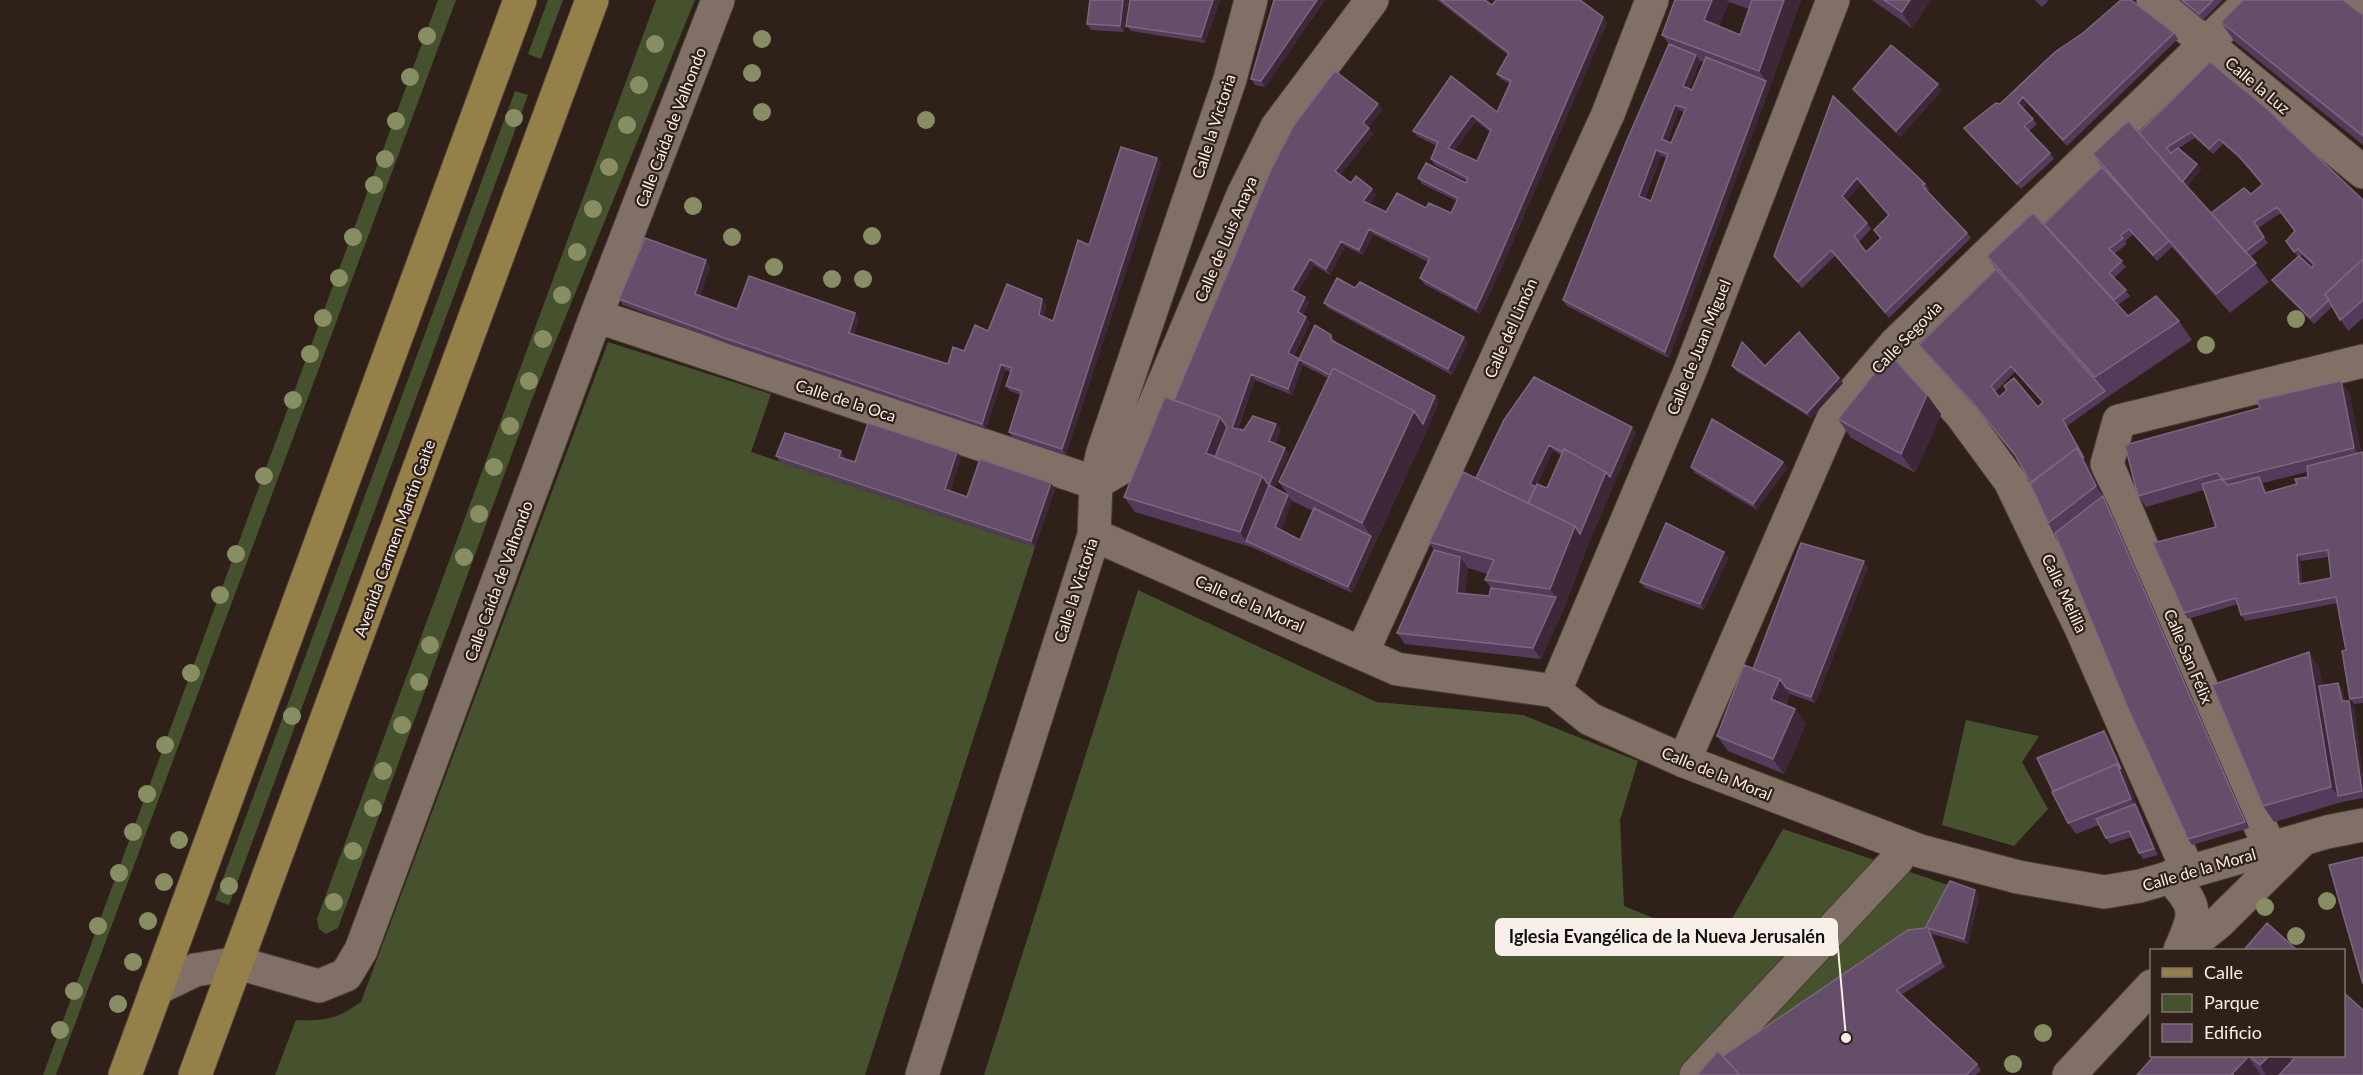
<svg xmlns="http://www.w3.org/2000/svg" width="2363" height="1075" font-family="Lato,sans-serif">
<rect width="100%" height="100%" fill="#2f2119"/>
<!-- green -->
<path fill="#46522d" d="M438 0H456L56 1075H43Z
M548 0H563L541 59 528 54Z
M656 0H695L532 399 338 928 326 934 319 929 317 919Z
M515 91 528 95 229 905 215 900Z
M608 342 771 394 751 452 1035 547 865 1075H275L296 1020C326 1021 337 1019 361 1002Z
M1138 590 1376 702 1523 715 1638 761 1620 820 1624 906 1680 929 1720 940 1783 829 1954 887 1929 934 1717 1075H984Z
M1966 720 2039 736 2022 762 2048 809 2014 846 1942 825Z"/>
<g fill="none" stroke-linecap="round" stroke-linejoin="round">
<defs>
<path id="minor" d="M2153 0 2363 172
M2358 0 2363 4
M596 316 1096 483 1126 465 1133 456 1243 195 1277 127 1372 0
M1896 343 1960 413 2010 481 2081 628 2188 871
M1094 535 1397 669 1555 691 1590 719 1684 761 1920 851 2018 877 2104 892 2140 886 2327 832 2363 825
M1362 653 1608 114 1652 0
M1555 691 1690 371 1833 0
M1684 761 1835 414 1896 343 2251 0
M2270 849 2107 464 2119 421 2363 361
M2170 877C2199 908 2196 913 2180 950
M2184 950 2218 923 2301 841
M156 989 195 970 238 963 319 986 346 975 361 950 596 316 718 0
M922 1075 1094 535 1096 483 1102 455 1230 79 1251 0
M1696 1075 1897 860
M2069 1075 2152 986"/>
<path id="major" d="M125 1075 520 0
M195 1075 592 0"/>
</defs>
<!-- minor casing -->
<use href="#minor" stroke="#493d36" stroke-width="35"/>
<!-- major casing -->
<use href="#major" stroke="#493d36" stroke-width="35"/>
<!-- minor -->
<use href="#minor" stroke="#817066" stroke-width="33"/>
<!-- major -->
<use href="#major" stroke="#95804a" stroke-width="33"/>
</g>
<!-- trees -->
<g fill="#888e63">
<circle cx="427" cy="36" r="9"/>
<circle cx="762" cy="39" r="9"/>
<circle cx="655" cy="44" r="9"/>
<circle cx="752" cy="73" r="9"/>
<circle cx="410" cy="77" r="9"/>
<circle cx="639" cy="85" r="9"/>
<circle cx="762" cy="112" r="9"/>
<circle cx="514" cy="118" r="9"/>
<circle cx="926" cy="120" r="9"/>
<circle cx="396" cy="121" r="9"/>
<circle cx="627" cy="125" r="9"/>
<circle cx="385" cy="159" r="9"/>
<circle cx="609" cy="167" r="9"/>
<circle cx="374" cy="185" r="9"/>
<circle cx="693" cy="206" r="9"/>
<circle cx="593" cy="209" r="9"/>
<circle cx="872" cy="236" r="9"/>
<circle cx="353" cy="237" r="9"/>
<circle cx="732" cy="237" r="9"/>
<circle cx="577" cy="252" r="9"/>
<circle cx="774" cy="267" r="9"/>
<circle cx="339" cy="278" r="9"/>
<circle cx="832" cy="279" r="9"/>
<circle cx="863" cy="279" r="9"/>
<circle cx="562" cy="295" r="9"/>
<circle cx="323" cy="318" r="9"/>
<circle cx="2296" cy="319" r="9"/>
<circle cx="543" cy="339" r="9"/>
<circle cx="2206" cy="345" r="9"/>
<circle cx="310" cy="354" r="9"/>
<circle cx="529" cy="381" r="9"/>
<circle cx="293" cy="400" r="9"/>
<circle cx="510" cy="426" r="9"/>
<circle cx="494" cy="467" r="9"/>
<circle cx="264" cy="476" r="9"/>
<circle cx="479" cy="514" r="9"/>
<circle cx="236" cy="554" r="9"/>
<circle cx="464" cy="557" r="9"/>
<circle cx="220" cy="595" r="9"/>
<circle cx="430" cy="645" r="9"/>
<circle cx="191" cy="673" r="9"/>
<circle cx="419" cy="682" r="9"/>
<circle cx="292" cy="716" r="9"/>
<circle cx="402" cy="725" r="9"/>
<circle cx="165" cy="745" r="9"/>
<circle cx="383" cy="771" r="9"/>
<circle cx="147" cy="794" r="9"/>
<circle cx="373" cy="808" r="9"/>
<circle cx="133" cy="832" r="9"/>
<circle cx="179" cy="840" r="9"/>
<circle cx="353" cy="851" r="9"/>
<circle cx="119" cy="873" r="9"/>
<circle cx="164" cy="882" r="9"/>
<circle cx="229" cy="886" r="9"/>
<circle cx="2327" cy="901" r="9"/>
<circle cx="334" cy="902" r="9"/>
<circle cx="2265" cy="907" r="9"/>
<circle cx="148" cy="921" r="9"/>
<circle cx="98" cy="926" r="9"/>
<circle cx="2296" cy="936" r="9"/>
<circle cx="133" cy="962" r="9"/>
<circle cx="74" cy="991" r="9"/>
<circle cx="118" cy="1004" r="9"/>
<circle cx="60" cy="1030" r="9"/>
<circle cx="2043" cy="1033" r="9"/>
<circle cx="2013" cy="1064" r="9"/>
</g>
<!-- wall -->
<path fill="#533b5b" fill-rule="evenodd" d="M1090 0H1128L1124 32 1091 30 1087 24Z
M1130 0H1220L1205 43 1131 31 1126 26Z
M1274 0H1325L1265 87 1255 85 1251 79Z
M1437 0H1485L1492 5 1603 17 1607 23 1500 271 1480 314 1424 284 1420 278 1428 262 1373 234 1363 255 1345 246 1330 275 1314 265 1297 293 1305 297 1309 303 1303 315 1310 323 1294 356 1299 359 1331 335 1335 342 1435 396 1439 402 1427 430 1352 593 1251 547 1135 512 1124 497 1174 400 1378 104 1382 110 1368 127 1373 134 1340 175 1351 183 1376 195 1370 204 1386 212 1426 208 1451 213 1457 201 1422 184 1418 178 1466 183 1467 181 1435 165 1431 159 1437 146 1417 136 1413 131 1451 76 1497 112 1510 84 1501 79 1497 74 1508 55ZM1476 121 1490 132 1477 161 1454 151ZM1303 365 1328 378 1279 482 1288 495 1274 488 1289 453 1275 443 1281 429 1244 430 1238 429 1255 380 1292 395ZM1292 501 1313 511 1300 540 1281 530Z
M1675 0H1801L1770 87 1669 358 1567 306 1563 300 1669 44 1662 35ZM1729 2 1749 9 1740 35 1719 26ZM1700 61 1704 62 1692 90 1689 88ZM1679 110 1684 112 1671 143 1667 142ZM1661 156 1667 158 1651 201 1645 198Z
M1872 0H1931L1912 28Z
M2035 0H2049L2042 7Z
M2179 0H2223L2203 20Z
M2363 15V145L2234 41 2221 22Z
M2174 33 2178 39 2067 146 2027 103 2023 108 2037 124 2029 131 2050 153 2054 159 2021 189 1968 133 1964 128 2000 104Z
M2210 62 2363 200V318L2348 331 2332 307 2314 324 2276 286 2272 280 2298 257 2286 241 2295 232 2281 213 2258 228 2268 243 2250 257 2269 282 2230 313 2172 247 2157 261 2133 235 2125 241 2127 244 2114 254 2126 267 2114 278 2130 296 2118 305 2128 316 2179 321 2192 340 2109 396 2067 426 2107 502 2249 828 2192 845 2188 839 2055 533 2048 523 2031 483 2016 457 1977 409 1923 350 1919 345 1996 269 1987 256 2044 224 2102 167 2093 154 2139 133ZM2195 138 2213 154 2223 144 2242 161 2262 185 2251 194 2211 213 2187 187 2201 169 2197 164 2179 148ZM2302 255 2313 266 2312 268 2300 257ZM2015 372 2043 403 2038 407 1999 397 1995 392Z
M1853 89 1942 90 1900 137 1857 94Z
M1833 96 1925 184 1929 189 1927 191 1967 233 1971 238 1889 318 1835 256 1802 288 1778 262 1774 256ZM1861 184 1889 216 1874 230 1880 239 1866 252 1859 242 1871 229 1867 223 1846 201Z
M1157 158 1161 164 1066 455 1013 438 1009 432 1021 395 1010 391 1006 386 1011 372 1005 370 986 429 731 345 623 305 619 299 710 266 700 296 737 309 859 319 854 334 948 364 988 331 1046 305 1044 317 1053 321 1089 245Z
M1324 303 1464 337 1468 343 1452 375 1328 308Z
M1732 366H1765L1839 378 1843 383 1811 418 1736 371Z
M2349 392 2361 452H2363V703L2354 704 2350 699 2346 650 2338 603 2245 621 2241 615 2238 604 2188 619 2184 613 2216 527 2204 490 2146 507 2138 496ZM2307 472 2308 477 2297 484 2267 493 2263 483ZM2328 557 2331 578 2302 583 2301 561Z
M1927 395 1941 414 1915 473 1851 438 1838 419Z
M1504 420 1636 432 1588 545 1564 608 1541 659 1405 644 1397 633 1434 550 1429 542 1476 478ZM1553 450 1561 455 1547 488 1536 486ZM1468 568 1488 574 1485 580 1491 588 1489 596 1465 594Z
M776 456 845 457 844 459 855 462 961 458 950 491 967 497 1055 489 1035 547 780 462Z
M1783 462 1787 468 1757 510 1695 473 1691 467Z
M1724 552 1728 558 1704 610 1645 588 1640 582Z
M1868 567 1815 703 1790 694 1786 705 1795 709 1806 724 1784 774 1728 751 1717 736 1753 669Z
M2309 652 2319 668 2322 685 2342 688 2345 701H2349L2354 707 2363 778V798L2342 802 2274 822 2263 806Z
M2104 731 2108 737 2125 775 2158 855 2143 859 2139 853 2132 837 2110 844 2106 838 2099 825 2076 834 2068 823Z
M1979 896 1968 944 1932 934 1945 967 1901 995 1977 1064 1981 1070 1976 1075H1697L1723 1056 1925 928Z
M2154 1056H2343L2363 1075H2137Z"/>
<!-- shaded-wall -->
<path fill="#3d283a" d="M1123 0H1128L1124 32 1120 26Z
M1213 0H1220L1205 43 1201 37Z
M1317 0H1325L1265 87 1261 81Z
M1712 0H1727L1729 2 1715 35 1704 20Z
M1784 0H1801L1770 87 1669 358 1665 352 1766 81 1759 71Z
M1910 0H1931L1912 28 1902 12Z
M1603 17 1607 23 1500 271 1480 314 1476 309Z
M1696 55 1700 60 1687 92 1683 86Z
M1938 84 1942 90 1900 137 1896 131Z
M2023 97 2027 103 2022 108 2018 103Z
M1378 104 1382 110 1367 129 1363 123Z
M1675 105 1679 110 1666 145 1662 139Z
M1472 115 1476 121 1452 153 1448 148Z
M1369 128 1373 134 1339 176 1335 171Z
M1656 150 1661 156 1643 201 1639 196Z
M1157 158 1161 164 1066 455 1062 449Z
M2197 164 2201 169 2186 188 2182 182Z
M1857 178 1861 184 1846 202 1842 196Z
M1372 189 1376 195 1368 207 1363 201Z
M1369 229 1373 234 1363 255 1359 250Z
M1341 241 1345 246 1330 275 1326 269Z
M1310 259 1314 265 1296 295 1292 290Z
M706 260 710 266 699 300 695 294Z
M1305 297 1309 303 1302 318 1298 312Z
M1042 299 1046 305 1043 321 1039 315Z
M855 313 859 319 853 338 849 333Z
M1306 317 1310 323 1292 359 1288 353Z
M1464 337 1468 343 1452 375 1448 369Z
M1299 359 1303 365 1292 395 1288 389Z
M1001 364 1005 370 986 429 982 424Z
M1251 374 1255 380 1236 433 1232 428Z
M1839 378 1843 383 1811 418 1807 413Z
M2341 381 2349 392 2362 459 2354 448Z
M1927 395 1941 414 1915 473 1901 454Z
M1435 396 1439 402 1427 430 1375 542 1362 523 1414 411Z
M1220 417 1231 433 1218 465 1206 453Z
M2063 420 2088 464 2107 502 2096 486Z
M1276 424 1281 429 1273 446 1269 441Z
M1632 427 1636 432 1588 545 1564 608 1550 589 1575 526Z
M1549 445 1553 450 1534 489 1530 484Z
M1285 448 1289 453 1273 491 1246 541 1240 532 1262 476Z
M841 451 845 457 843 463 839 457Z
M957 452 961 458 949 494 945 489Z
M1783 462 1787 468 1757 510 1753 504Z
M2259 477 2263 483 2269 499 2265 493Z
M1051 483 1055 489 1035 547 1031 541Z
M1288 495 1292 501 1280 533 1275 527Z
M2103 496 2107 502 2249 828 2245 822Z
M1371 536 1375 542 1352 593 1348 587Z
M1724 552 1728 558 1704 610 1700 604Z
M2297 555 2301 561 2303 590 2299 584Z
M1460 557 1468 568 1464 604 1457 593Z
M1864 561 1868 567 1815 703 1811 697Z
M1556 597 1564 608 1541 659 1533 648Z
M2309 652 2319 668 2341 796H2338L2331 787Z
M1780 679 1790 694 1782 714 1771 699Z
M2338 683 2342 688 2346 707 2342 701Z
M2349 701 2354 707 2363 778V793L2362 791Z
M1795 709 1806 724 1784 774 1773 759Z
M2104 731 2108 737 2125 775 2158 855 2154 849 2135 804 2131 799Z
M1975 890 1979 896 1968 944 1964 939Z
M1928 928 1932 934 1945 967 1941 962Z
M2269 1056H2288L2297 1067 2289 1075H2266L2260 1065Z
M2248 1057 2261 1075H2233L2232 1074Z"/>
<!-- building -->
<path fill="#644e6a" stroke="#7c677e" stroke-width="1.5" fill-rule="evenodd" d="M1090 0H1123L1120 26 1087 24Z
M1130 0H1213L1201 37 1126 26Z
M1274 0H1317L1261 81 1251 79Z
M1441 0H1485L1492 5 1496 0H1580L1603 17 1496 265 1476 309 1420 278 1430 258 1369 229 1359 250 1341 241 1326 269 1310 259 1292 290 1305 297 1298 312 1306 317 1288 353 1299 359 1315 325 1331 335V340L1435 396 1423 424 1414 411 1333 368 1330 375 1299 359 1288 389 1251 374 1232 428 1244 430 1253 416 1276 424 1269 441 1285 448 1269 485 1262 476 1215 457 1227 427 1220 417 1174 400 1271 170 1294 125 1335 71 1378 104 1363 123 1369 128 1335 171 1351 183 1356 176 1372 189 1363 201 1386 212 1397 193 1426 208 1429 203 1451 213 1458 198 1418 178 1426 163 1466 183 1468 178 1431 159 1438 142 1413 131 1451 76 1497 112 1511 81 1497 74 1509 53ZM1472 115 1491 130 1477 161 1448 148Z
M1675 0H1712L1704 20 1740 35 1752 0H1784L1759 71 1662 35Z
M1884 0H1910L1902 12Z
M2121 0H2131L2174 33 2063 140 2023 97 2018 103 2033 119 2024 126 2050 153 2017 184 1964 128 1996 103 2000 104 2055 52 2083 33Z
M2182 0H2213L2199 14Z
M2243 0H2343L2363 15V136L2221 22Z
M1669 44 1696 55 1683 86 1692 90 1706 57 1766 81 1665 352 1563 300 1627 140ZM1675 105 1686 108 1671 143 1662 139ZM1656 150 1668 154 1651 201 1639 196Z
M1891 45 1938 84 1896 131 1853 89Z
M2210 62 2266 108 2363 200V259L2325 294 2329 300 2310 318 2272 280 2299 256 2312 268 2314 264 2298 249 2294 252 2286 241 2295 231 2277 207 2254 222 2264 237 2245 252 2211 213 2244 188 2251 194 2263 184 2238 155 2219 139 2209 149 2191 132 2166 148 2171 153 2178 148 2197 164 2182 182 2139 133Z
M1833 96 1925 184 1922 185 1926 190 1967 233 1885 312 1831 250 1798 282 1774 256ZM1857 178 1889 215 1874 230 1881 238 1866 252 1854 236 1867 223 1842 196Z
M2128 121 2256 263 2216 294 2093 154Z
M1121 147 1157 158 1062 449 1009 432 1022 391 1006 386 1012 368 1001 364 982 424 727 339 619 299 645 238 706 260 695 294 737 309 749 276 855 313 849 333 948 364 953 347 964 351 975 325 988 331 1007 284 1042 299 1039 315 1053 321 1078 240 1089 245Z
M2102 167 2169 241 2153 255 2129 229 2121 235 2123 238 2109 249 2122 261 2109 273 2126 290 2114 300 2044 224Z
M2033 213 2128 316 2156 296 2179 321 2095 377 1987 256Z
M2363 259V300L2340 320 2325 294Z
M1996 269 2105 391 2063 420 2084 458 2077 448 2031 483 2015 455 1973 403 1919 345ZM2011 366 2043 402 2038 407 2014 378 2004 386 2007 390 1999 397 1991 386Z
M1337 278 1355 288 1360 282 1464 337 1448 369 1324 303Z
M1799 332 1839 378 1807 413 1732 366 1742 342 1765 366Z
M1890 354 1927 395 1901 454 1838 419Z
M1333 368 1414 411 1362 523 1279 482Z
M1534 377 1632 427 1610 477 1606 472 1564 449 1562 452 1549 445 1530 484 1536 487 1528 503 1476 478 1504 420Z
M2341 381 2354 448 2224 480 2217 473 2138 496 2125 445 2260 408 2257 400Z
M1165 397 1220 417 1206 453 1262 476 1240 532 1124 497Z
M1712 419 1783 462 1753 504 1691 467Z
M868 423 957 452 945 489 967 497 980 459 1051 483 1031 541 776 456 785 433 841 451 839 457 855 462Z
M2077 448 2096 486 2048 523 2030 483Z
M1564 449 1606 472 1580 534 1575 526 1528 503 1537 484 1547 488Z
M2363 452V697L2350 699 2342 651 2346 650 2336 597 2241 615 2236 598 2184 613 2153 543 2216 527 2202 484 2221 479 2228 485 2259 477 2265 493 2297 484 2295 479 2308 477 2307 466ZM2328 550 2331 578 2299 584 2297 555Z
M1463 472 1575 526 1550 589 1485 580 1494 560 1429 542Z
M1269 485 1288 495 1275 527 1300 540 1314 508 1371 536 1348 587 1246 541Z
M2103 496 2245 822 2188 839 2127 706 2055 533Z
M1666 523 1724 552 1700 604 1640 582Z
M1801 543 1864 561 1811 697 1786 688 1780 679 1753 669Z
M1434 550 1460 557 1457 593 1489 596 1491 588 1556 597 1533 648 1397 633Z
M2309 652 2331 787 2263 806 2212 685Z
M1744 665 1780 679 1771 699 1795 709 1773 759 1717 736Z
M2338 683 2342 701H2349L2362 791 2338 796 2319 686Z
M2104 731 2121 769 2117 764 2053 791 2037 758Z
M2117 764 2131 799 2068 823 2052 792Z
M2135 804 2154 849 2139 853 2129 831 2106 838 2096 819Z
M2363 857V984L2329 865Z
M1950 881 1975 890 1964 939 1928 928 1941 962 1896 990 1977 1064 1966 1075H1740L1723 1056 1908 930 1925 928Z
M2267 923 2298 951H2243Z
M2343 992 2363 1010V1075H2279L2295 1058 2293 1056H2343Z
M1718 1051 1740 1075H1697Z
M2154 1056H2247L2248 1057 2232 1074 2234 1075H2137Z
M2249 1056H2269L2260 1065Z"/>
<g text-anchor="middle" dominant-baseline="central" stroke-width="4.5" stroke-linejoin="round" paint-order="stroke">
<!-- street labels -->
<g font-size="16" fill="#f9efe9" stroke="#2f2119">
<text transform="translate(2258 85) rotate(40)">Calle la Luz</text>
<text transform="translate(1213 126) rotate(-72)">Calle la Victoria</text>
<text transform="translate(670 127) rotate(-69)">Calle Caída de Valhondo</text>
<text transform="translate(1225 239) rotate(-67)">Calle de Luis Anaya</text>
<text transform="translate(1510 328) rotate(-66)">Calle del Limón</text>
<text transform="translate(1906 337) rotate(-46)">Calle Segovia</text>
<text transform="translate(1698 347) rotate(-68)">Calle de Juan Miguel</text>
<text transform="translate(846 400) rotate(18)">Calle de la Oca</text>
<text transform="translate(394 538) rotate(-70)">Avenida Carmen Martín Gaite</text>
<text transform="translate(498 581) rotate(-70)">Calle Caída de Valhondo</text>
<text transform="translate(1075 590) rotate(-72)">Calle la Victoria</text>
<text transform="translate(2065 593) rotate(65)">Calle Melilla</text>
<text transform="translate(1250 603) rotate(24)">Calle de la Moral</text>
<text transform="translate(2189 656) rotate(67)">Calle San Félix</text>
<text transform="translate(1717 773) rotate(22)">Calle de la Moral</text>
<text transform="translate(2199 869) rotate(-16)">Calle de la Moral</text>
</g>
</g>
<!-- callouts -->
<path fill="none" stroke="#f9efe9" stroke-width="2" d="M1846 1038L1837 937"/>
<circle fill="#f9efe9" stroke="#2f2119" stroke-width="2" cx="1846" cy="1038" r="6"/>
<rect fill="#f9efe9" stroke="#f9efe9" stroke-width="2" x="1496" y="919" width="341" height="36" rx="6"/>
<g font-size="18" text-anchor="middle" font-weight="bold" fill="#111">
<text x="1667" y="943">Iglesia Evangélica de la Nueva Jerusalén</text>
</g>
<!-- legend -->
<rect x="2150" y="949" width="195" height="108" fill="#2f2119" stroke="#80736c" stroke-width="1.5"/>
<rect x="2162" y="968" width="30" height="9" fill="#95804a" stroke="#80736c" stroke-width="1.5"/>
<text x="2204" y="979" font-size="18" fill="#f9efe9">Calle</text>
<rect x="2162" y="994" width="30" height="18" fill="#46522d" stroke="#80736c" stroke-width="1.5"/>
<text x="2204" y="1009" font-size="18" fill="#f9efe9">Parque</text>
<rect x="2162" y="1024" width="30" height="18" fill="#644e6a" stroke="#80736c" stroke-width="1.5"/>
<text x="2204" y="1039" font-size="18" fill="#f9efe9">Edificio</text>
</svg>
